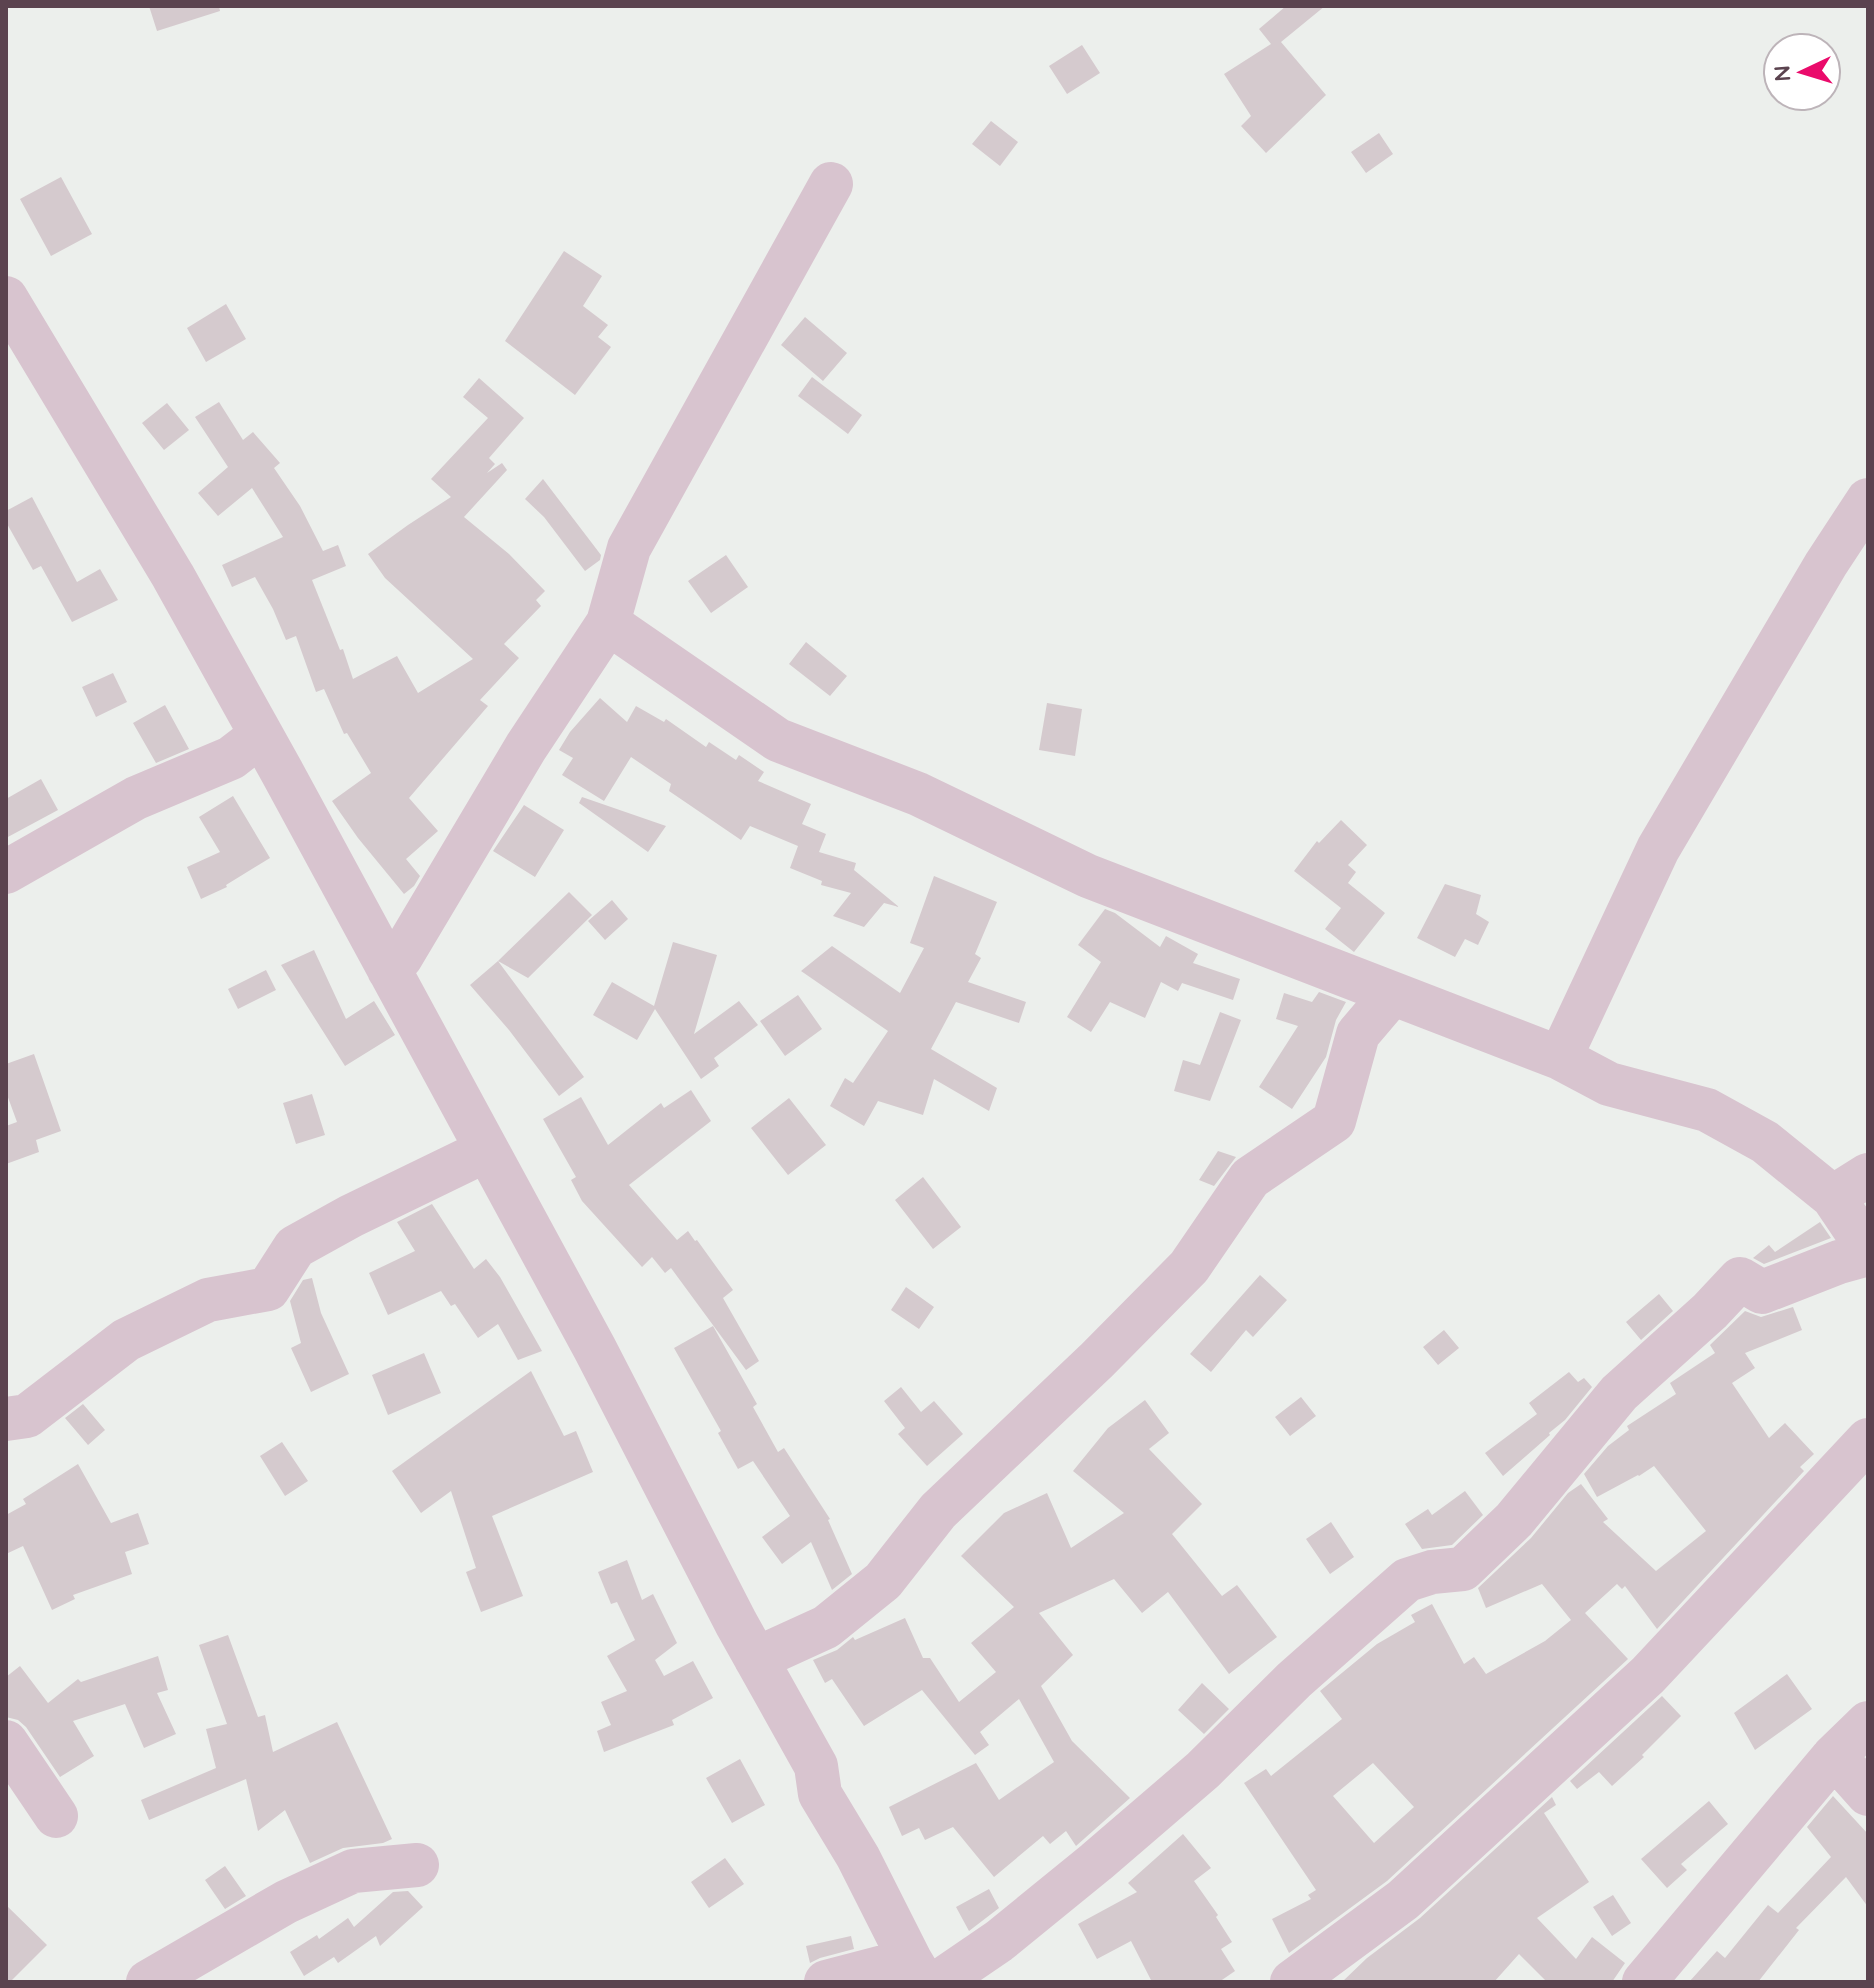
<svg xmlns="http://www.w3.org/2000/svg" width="1874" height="1988" font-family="Quicksand,sans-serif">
<rect width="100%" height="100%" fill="#ecefec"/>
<!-- building -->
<path fill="#d5cace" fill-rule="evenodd" d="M149 6H219L220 11 157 31Z
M1286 6H1325L1281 42 1326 95 1266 153 1241 126 1251 116 1224 74 1271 44 1259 29Z
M1082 45 1100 73 1067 94 1049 66Z
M991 121 1018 142 1000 166 972 144Z
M1379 133 1393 154 1366 173 1351 152Z
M61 177 92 234 51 256 20 199Z
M564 251 602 276 583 306 608 325 598 337 611 347 575 395 505 341Z
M226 304 246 339 206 362 187 328Z
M805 317 847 353 823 381 781 345Z
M812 377 862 415 848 434 798 396Z
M479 378 524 418 489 458 495 464 487 473 502 463 507 470 464 517 509 554 545 591 536 600 541 606 504 644 519 658 480 700 488 706 409 798 438 831 406 859 420 876 414 886 404 894 358 838 332 801 371 773 347 733 344 734 324 689 316 692 296 636 286 640 273 609 255 577 232 587 222 565 283 537 252 488 218 516 198 493 228 467 195 417 219 402 243 440 253 432 280 463 274 468 300 506 323 551 338 545 346 566 312 580 340 650 343 649 353 679 397 656 418 693 473 659 385 578 368 554 408 525 451 497 431 479 488 418 463 397Z
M167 403 189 430 164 450 142 423Z
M543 479 601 555 600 560 585 571 544 517 525 499Z
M32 497 77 582 100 569 118 600 72 622 41 566 33 570 6 522V511Z
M726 555 748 587 711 613 688 581Z
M806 642 847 676 830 696 789 664Z
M113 673 127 702 96 717 82 687Z
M600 698 627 722 636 706 664 722 666 719 706 747 709 742 736 760 739 755 764 772 758 781 811 804 802 824 826 834 819 852 856 863 854 870 899 907 884 903 864 927 833 916 851 893 821 885 822 881 790 868 798 846 750 826 741 840 669 791 671 784 631 757 604 801 562 775 573 758 559 750 570 732Z
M1047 703 1082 709 1075 756 1039 750Z
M165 705 189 749 156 763 133 723Z
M41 779 58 810 6 838V799Z
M233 796 270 858 226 885 227 887 201 899 187 867 220 852 199 817Z
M582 797 666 826 648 852 579 803Z
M524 805 564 830 535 877 493 851Z
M1341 820 1367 845 1348 865 1356 872 1348 883 1385 913 1354 952 1325 929 1341 908 1294 871 1317 841 1319 843Z
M934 876 997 902 975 954 981 958 968 982 1026 1002 1019 1023 956 1002 931 1049 997 1088 989 1111 934 1079 923 1115 878 1101 864 1126 830 1106 845 1078 853 1083 888 1031 801 971 832 946 900 993 924 948 910 943Z
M1445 884 1481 895 1476 914 1489 922 1478 945 1465 939 1455 957 1417 938Z
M569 892 592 915 528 978 498 961Z
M612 900 628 919 605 940 588 921Z
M1105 909 1115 913 1160 947 1166 936 1198 954 1193 963 1240 979 1233 1000 1182 983 1178 991 1161 982 1145 1018 1110 1002 1091 1032 1067 1017 1101 962 1078 945Z
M673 942 717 955 694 1034 739 1001 758 1025 714 1058 719 1066 701 1079 655 1009 637 1040 593 1015 612 982 654 1006Z
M314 950 346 1019 374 1001 395 1035 345 1066 281 965Z
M498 961 584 1077 559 1096 509 1030 470 985Z
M266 970 276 990 238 1009 228 989Z
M1319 992 1346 1002 1336 1020 1326 1057 1292 1109 1259 1087 1298 1026 1276 1019 1284 993 1312 1002Z
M798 995 822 1029 785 1056 760 1021Z
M1220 1012 1241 1020 1210 1101 1174 1091 1183 1060 1200 1065Z
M34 1054 61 1131 36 1140 39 1152 6 1164V1126L17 1122 6 1092V1064Z
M691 1090 711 1121 629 1185 677 1240 688 1231 695 1241 697 1240 733 1290 723 1298 759 1361 746 1370 671 1268 665 1273 652 1257 642 1267 582 1201 571 1180 576 1177 543 1119 581 1097 608 1145 661 1103 664 1108Z
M312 1094 325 1135 296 1144 283 1103Z
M789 1098 826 1145 788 1175 751 1128Z
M1218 1151 1236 1157 1214 1186 1199 1180Z
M923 1177 961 1227 933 1249 895 1200Z
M432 1204 474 1269 486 1259 500 1277 542 1351 518 1360 498 1324 478 1338 455 1304 451 1306 441 1291 388 1315 369 1273 415 1251 397 1222Z
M1820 1222 1831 1238 1764 1264 1753 1258 1769 1245 1775 1252Z
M1260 1275 1287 1300 1253 1337 1246 1330 1211 1372 1190 1354Z
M312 1278 321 1313 349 1374 311 1392 291 1348 301 1343 290 1301 303 1280Z
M906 1287 934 1307 919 1329 891 1310Z
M1659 1294 1673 1311 1641 1340 1626 1322Z
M1793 1307 1802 1330 1745 1353 1755 1368 1732 1383 1769 1438 1785 1423 1814 1454 1800 1467 1804 1471 1657 1629 1625 1586 1622 1589 1617 1584 1585 1613 1628 1659 1387 1881 1289 1953 1272 1919 1311 1899 1308 1895 1316 1890 1244 1783 1266 1769 1271 1776 1342 1719 1320 1691 1377 1644 1415 1622 1411 1615 1432 1604 1464 1664 1474 1657 1486 1674 1545 1641 1571 1620 1542 1584 1486 1608 1478 1588 1531 1538 1568 1493 1581 1484 1608 1519 1603 1522 1656 1571 1706 1531 1654 1466 1639 1476 1638 1475 1597 1497 1584 1474 1608 1446 1629 1430 1627 1426 1676 1394 1670 1383 1715 1353 1710 1345 1745 1311 1761 1317ZM1373 1763 1414 1807 1374 1843 1333 1796Z
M713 1326 757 1404 753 1407 778 1452 784 1448 830 1519 828 1520 852 1574 832 1590 811 1542 782 1564 762 1537 790 1516 753 1461 738 1469 718 1433 721 1431 674 1348Z
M1444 1330 1459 1348 1438 1365 1423 1347Z
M424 1353 441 1393 388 1415 372 1375Z
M531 1371 564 1436 576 1431 593 1472 492 1516 523 1596 481 1612 466 1572 476 1568 451 1491 421 1513 392 1471Z
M1569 1372 1578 1382 1584 1378 1592 1387 1565 1420 1549 1433 1550 1435 1503 1476 1485 1453 1537 1414 1529 1403Z
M901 1387 921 1412 934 1401 963 1434 927 1466 898 1434 905 1428 884 1401Z
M1301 1397 1316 1416 1290 1436 1275 1417Z
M1145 1400 1169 1433 1149 1449 1202 1504 1172 1534 1222 1596 1237 1585 1277 1637 1229 1674 1168 1592 1142 1613 1114 1579 1039 1613 1073 1655 1041 1686 1072 1741 1130 1798 1076 1846 1066 1831 1050 1844 1043 1836 994 1877 953 1827 925 1840 919 1828 902 1836 889 1807 976 1763 999 1800 1054 1762 1019 1699 980 1732 989 1745 975 1755 922 1690 864 1726 832 1679 825 1683 813 1660 837 1650 853 1637 855 1640 905 1618 923 1658H930L959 1702 996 1672 971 1643 1014 1607 961 1556 1004 1513 1047 1493 1071 1548 1124 1513 1073 1471 1108 1428Z
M83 1404 105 1430 88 1445 65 1418Z
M282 1442 308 1481 285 1496 260 1456Z
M78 1464 111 1523 138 1513 149 1544 125 1552 132 1574 73 1595 75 1599 52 1610 23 1546 6 1554V1515L26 1504 23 1499Z
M1465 1491 1483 1515 1452 1545 1422 1549 1405 1524 1428 1509 1432 1515Z
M1331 1522 1354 1557 1330 1574 1306 1539Z
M627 1560 642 1600 653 1594 677 1643 655 1660 664 1676 693 1661 713 1698 672 1720 674 1725 604 1752 597 1731 611 1725 601 1702 627 1691 607 1656 635 1640 617 1602 611 1604 598 1572Z
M228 1635 258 1717 265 1715 273 1752 337 1722 392 1839 383 1843 343 1848 310 1863 285 1810 258 1831 246 1779 149 1820 141 1800 216 1768 206 1729 227 1724 199 1645Z
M158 1656 168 1690 157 1693 176 1734 144 1748 125 1704 73 1721 94 1756 60 1777 26 1727 18 1720 6 1717V1677L20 1666 48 1703 78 1679 81 1682Z
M1787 1674 1812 1709 1755 1750 1734 1713Z
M1202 1683 1229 1709 1204 1734 1178 1710Z
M1662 1696 1681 1716 1642 1755 1644 1757 1612 1786 1599 1772 1577 1789 1570 1781Z
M740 1759 765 1805 732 1823 706 1778Z
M1833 1796 1868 1834V1907L1846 1877 1796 1928 1799 1930 1758 1982H1689L1717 1951 1725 1958 1768 1905 1778 1913 1831 1857 1807 1827Z
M1552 1797 1556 1805 1544 1813 1589 1882 1537 1918 1576 1959 1592 1937 1625 1963 1612 1982H1547L1519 1954 1494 1982H1342L1367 1958 1420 1918Z
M1709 1801 1728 1824 1681 1864 1687 1870 1667 1888 1641 1859Z
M1183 1834 1211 1868 1194 1881 1218 1915 1216 1917 1232 1942 1221 1949 1235 1971 1219 1982H1152L1131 1941 1097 1959 1078 1924 1137 1892 1128 1883Z
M725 1858 744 1884 709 1908 691 1882Z
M225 1866 246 1896 225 1909 205 1880Z
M989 1889 999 1908 969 1931 956 1907Z
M408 1891 423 1907 380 1946 376 1936 338 1963 334 1957 304 1976 290 1952 317 1935 319 1939 348 1918 354 1927 393 1892Z
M1613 1895 1631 1923 1612 1936 1593 1907Z
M6 1905 47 1945 10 1982H6Z
M851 1936 854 1949 820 1958 810 1963 806 1946Z"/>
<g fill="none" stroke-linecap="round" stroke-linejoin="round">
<!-- minor -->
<path stroke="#d8c4cf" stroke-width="44" d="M6 298 173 576 282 772 595 1349 736 1623 816 1766 820 1794 858 1857 910 1960
M608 623 778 740 918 794 1088 876 1560 1058 1609 1084 1707 1110 1765 1142 1833 1197 1868 1249
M6 872 136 798 231 758 261 735
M389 970 401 957 526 747 608 623 629 548 831 184
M1560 1058 1658 849 1826 564 1868 500
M1833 1197 1868 1175
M6 1419 27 1416 126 1340 208 1300 268 1289 295 1247 351 1216 487 1150
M756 1659 826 1627 883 1581 938 1511 1097 1360 1189 1267 1250 1178 1334 1121 1358 1034 1392 994
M6 1742 56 1816
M1834 1756 1868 1794
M148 1982 286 1902 353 1871 417 1865
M826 1982 910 1960 923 1982
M939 1982 999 1941 1096 1862 1203 1770 1294 1680 1407 1580 1432 1572 1463 1569 1514 1520 1619 1393 1710 1311 1740 1279 1762 1292 1839 1262 1868 1254
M1292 1982 1403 1900 1648 1675 1868 1440
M1644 1982 1834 1756 1868 1723"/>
</g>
<!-- border -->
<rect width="1874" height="1988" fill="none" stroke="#5b434f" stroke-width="16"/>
<!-- north arrow -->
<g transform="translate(1802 72) rotate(266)"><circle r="38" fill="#ffffff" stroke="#bdb4b9" stroke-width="2"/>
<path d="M0-6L14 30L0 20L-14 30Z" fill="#ea0b6b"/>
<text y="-12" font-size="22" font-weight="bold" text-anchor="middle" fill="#5b434f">N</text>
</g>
</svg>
